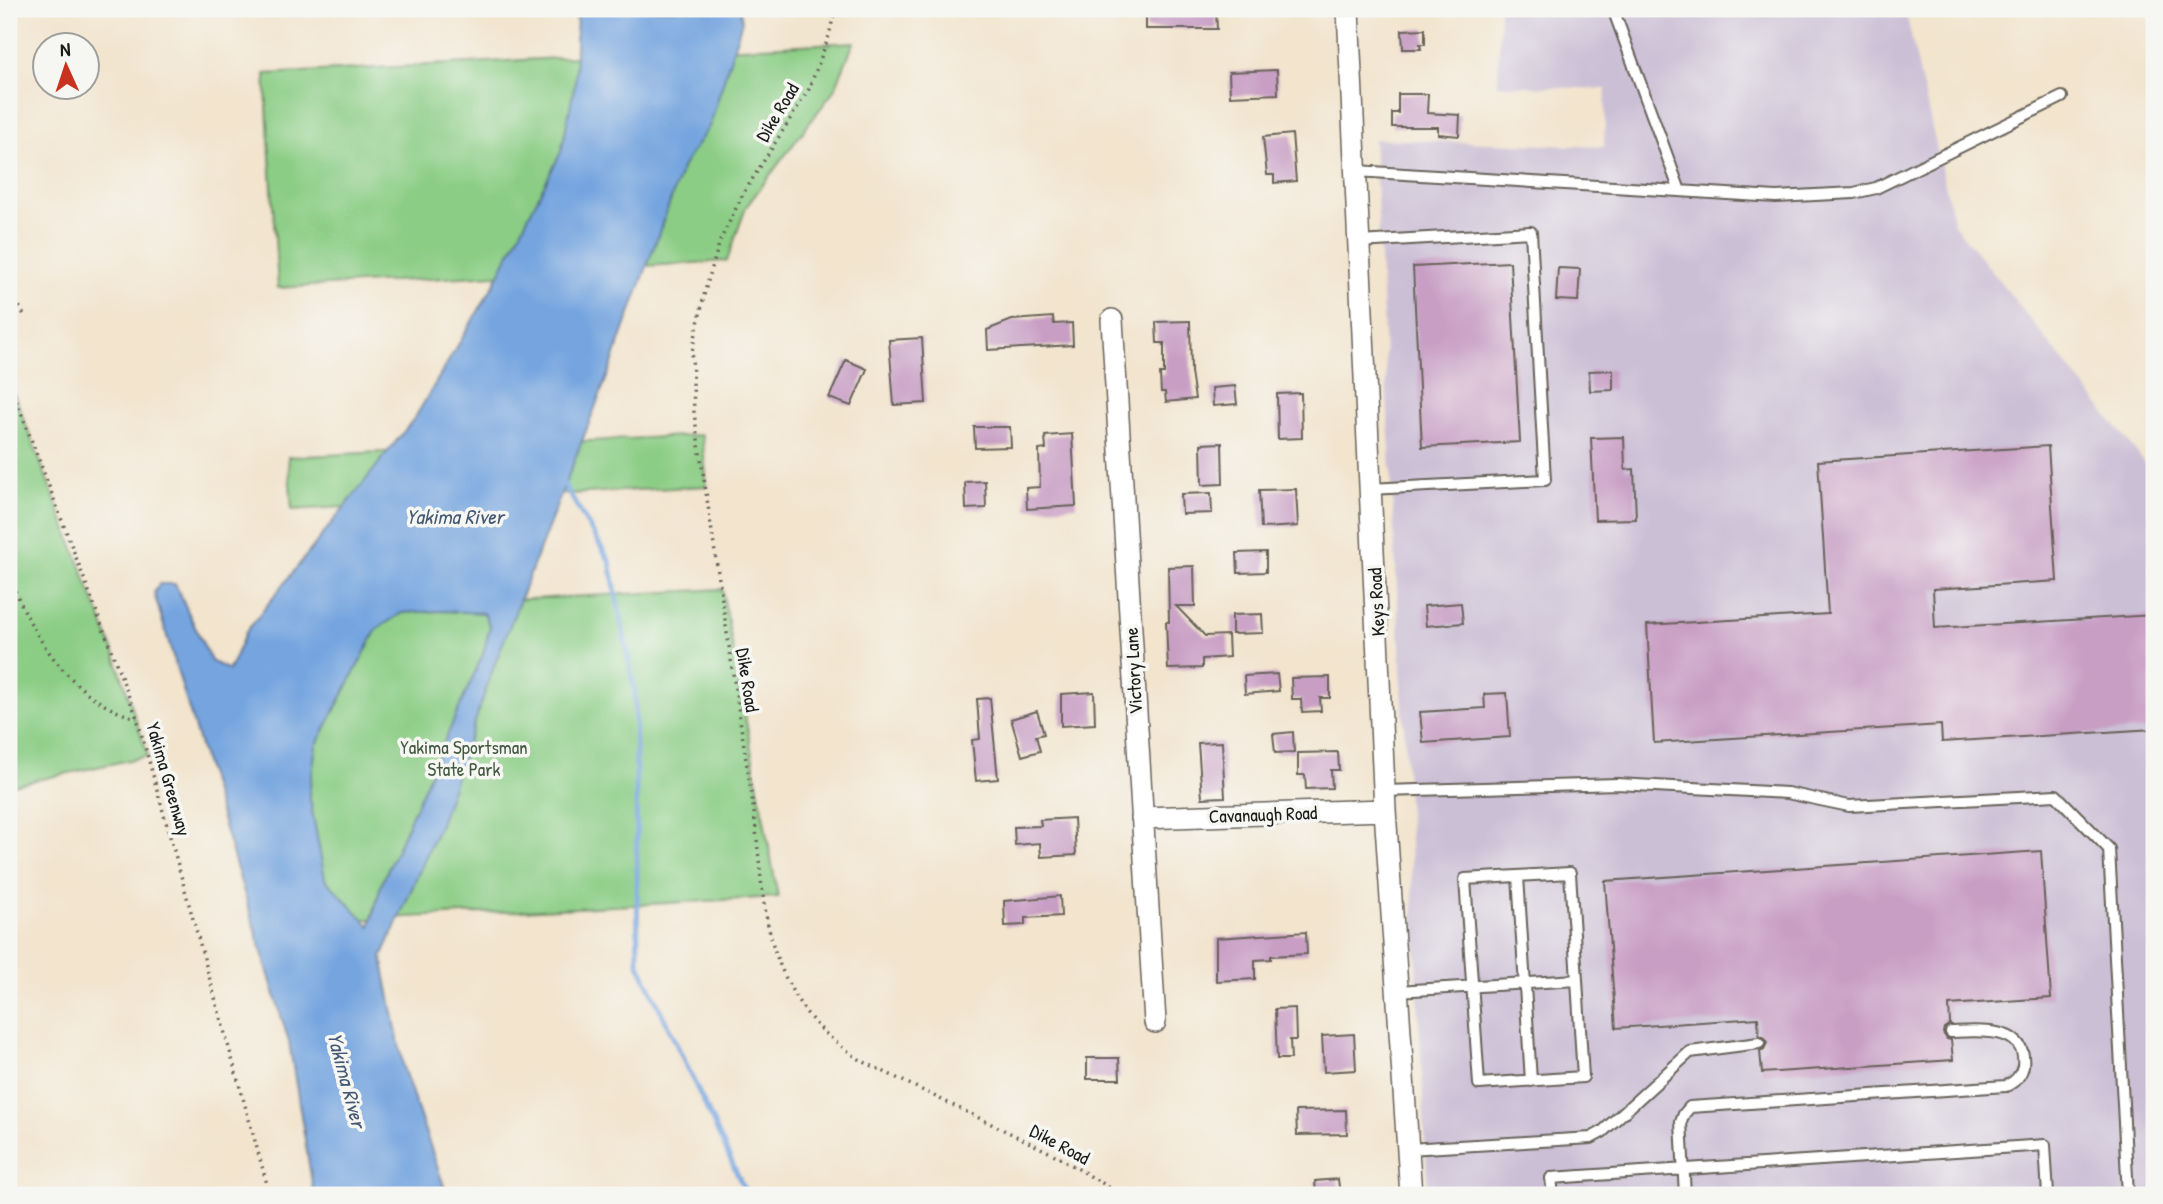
<svg xmlns="http://www.w3.org/2000/svg" width="2163" height="1204" font-family="'Patrick Hand',sans-serif">
<rect width="100%" height="100%" fill="#f6f6f2"/>
<filter id="ink" filterUnits="userSpaceOnUse"><feTurbulence type="fractalNoise" baseFrequency=".0143" numOctaves="2"/><feDisplacementMap in="SourceGraphic" scale="14" xChannelSelector="R" yChannelSelector="G"/><feConvolveMatrix kernelMatrix="1 2 1 2 8 2 1 2 1" color-interpolation-filters="sRGB"/></filter>
<filter id="wash" filterUnits="userSpaceOnUse"><feTurbulence type="fractalNoise" baseFrequency=".00686" numOctaves="4" result="noise"/><feDisplacementMap in="SourceGraphic" scale="28" xChannelSelector="R" yChannelSelector="G"/><feGaussianBlur stdDeviation="1.57" result="paint"/><feColorMatrix in="noise" values="0 0 0 0 0 0 0 0 0 0 0 0 0 0 0 0 0 1.4 0 .05"/><feComposite in="paint" operator="in"/></filter>
<g filter="url(#wash)">
<rect width="100%" height="100%" fill="#f2e4cd"/>
<!-- industrial -->
<path fill="#cbbfd5" d="M1500 9H1905L1954 224 2154 474V1195H1428L1374 139 1604 147 1606 89 1498 85Z"/>
<!-- green -->
<path fill="#8bcd85" stroke="#547450" stroke-width="2" d="M854 42 835 89 746 207 727 261 278 288 265 74Z
M9 381 115 655 148 756 9 786Z
M702 435 707 486 292 510 288 457Z
M722 589 778 897 317 922 298 611Z"/>
<!-- water -->
<path fill="#75a4df" stroke="#48607e" stroke-width="2" fill-rule="evenodd" d="M577 9H740L742 21 710 125 683 166 609 372 494 666 440 824 382 957 404 1070 447 1195H314L289 1042 154 593 159 584H175L211 661 229 670 246 632 416 416 493 286 561 152 575 83ZM442 611 484 613 490 627 483 654 381 885 370 926 325 879 309 794 316 746 377 629 402 613Z"/>
<g fill="none" stroke-linecap="round" stroke-linejoin="round">
<!-- stream -->
<path stroke="#75a4df" stroke-width="5" d="M562 481 610 562 635 693 638 962 747 1195"/>
</g>
<g id="blocks">
<!-- building -->
<path fill="#c89ec4" d="M1146 9H1179V13L1216 11 1217 29H1146Z
M1425 29V44H1420L1421 49H1403L1402 30Z
M1277 70 1278 94 1230 96 1229 72Z
M1398 94H1428L1427 113 1460 115 1459 136 1438 134V127H1392V113H1398Z
M1292 134 1296 181 1274 183V175H1267L1263 137Z
M1510 262 1520 442 1422 447 1413 267Z
M1558 268 1580 269 1578 301 1556 300Z
M1053 317 1054 324 1072 323 1073 345 988 350 987 330 1012 320Z
M1190 321 1191 372 1195 399 1166 402 1165 392H1161L1160 374H1164V343H1157L1156 322Z
M922 338 926 403 894 405 889 340Z
M846 360 867 369 851 406 829 398Z
M1613 370V390L1590 391 1589 371Z
M1235 386 1237 404 1213 406 1212 388Z
M1301 393 1302 438 1278 439 1277 394Z
M974 427H1010L1011 447 975 448Z
M1072 434 1076 506 1027 509 1026 488 1040 487 1039 450 1046 449 1045 436Z
M1624 437 1625 470 1634 469 1636 519 1595 520 1591 438Z
M1222 443 1223 484 1202 485 1201 444Z
M2048 446 2057 581 1933 589 1935 628 2154 615V729L1942 742 1941 725 1654 743 1647 625 1828 614 1818 461Z
M985 481 986 508 966 509 965 482Z
M1296 489 1298 526 1261 528 1259 490Z
M1211 493 1212 513 1182 514 1181 494Z
M1266 552V572L1238 573 1237 553Z
M1194 566 1195 606H1176L1205 636 1228 635 1229 657 1202 659V668L1168 669 1166 622H1169L1168 567Z
M1461 603 1463 623 1426 626 1424 606Z
M1262 614 1263 633 1232 634V615Z
M1277 674 1279 691 1245 694 1244 676Z
M1330 677V698H1320L1321 711 1302 712 1301 699H1292L1291 678Z
M1094 692 1095 724 1061 726V694Z
M1507 693 1510 737 1423 743 1420 712 1485 708 1484 694Z
M990 698 998 779 976 781 972 740 980 739 977 699Z
M1037 711 1044 734 1036 736 1040 751 1022 756 1011 719Z
M1293 732 1294 752 1275 753 1273 734Z
M1222 742 1225 797 1202 798 1198 743Z
M1338 752 1339 770H1331L1332 788 1306 789 1305 775H1298V753Z
M1074 818 1076 855 1041 857 1040 843 1015 845 1014 827 1041 826 1040 820Z
M2041 851 2051 998 1949 1005 1950 1024 1944 1028 1943 1033 1947 1039 1951 1040 1953 1060 1762 1073 1760 1051 1764 1049 1767 1043 1765 1038 1759 1035 1758 1018 1616 1028 1605 881Z
M1060 896 1061 916 1025 918V925L1005 926 1004 901Z
M1306 932 1307 954 1271 956V959L1255 960V979L1216 981V938Z
M1295 1008 1296 1040H1290L1291 1059H1277L1275 1009Z
M1354 1034 1356 1070 1324 1072 1322 1036Z
M1087 1058H1119L1120 1079H1087Z
M1346 1110 1347 1134 1297 1135 1296 1111Z
M1338 1179 1340 1195H1316L1315 1181Z"/>
</g>
</g>
<g filter="url(#ink)">
<use href="#blocks" fill-opacity="0" stroke="#67625a" stroke-width="2"/>
<g fill="none" stroke-linecap="round" stroke-linejoin="round">
<defs>
<path id="lane" d="M1613 9 1680 191
M1356 171 1776 197 1854 193 1876 188 2062 97
M1359 242 1531 232 1545 480 1370 489
M1384 791 1617 784 1787 793 1849 806 2056 795 2109 849 2128 1195
M1518 876 1531 1081
M1397 991 1577 980 1570 873 1465 879 1479 1084 1583 1077 1577 980
M1408 1149 1591 1138 1602 1132 1690 1052 1759 1043
M1553 1195 1551 1178 2045 1145 2048 1195
M1685 1195 1681 1122 1684 1114 1690 1107 2006 1086C2015 1082 2021 1076 2023 1066 2028 1025 1977 1031 1951 1032"/>
<path id="street" d="M1348 9 1385 810 1411 1195
M1112 320 1155 1022
M1142 818 1385 810"/>
</defs>
<!-- lane casing -->
<use href="#lane" stroke="#67625a" stroke-width="14"/>
<!-- street casing -->
<use href="#street" stroke="#67625a" stroke-width="24"/>
<!-- path -->
<path stroke="#67625a" stroke-width="3.5" stroke-dasharray="2 5" stroke-linecap="butt" d="M835 9 829 36 809 89 743 194 720 241 705 291 692 352 694 413C714 544 733 675 753 806 761 860 760 922 783 972 803 1016 822 1034 862 1061L1055 1155 1122 1195
M9 288 24 315
M9 381 137 718 270 1195
M9 578C16 593 23 608 30 622 52 663 91 708 137 718"/>
<!-- lane -->
<use href="#lane" stroke="#fff" stroke-width="10"/>
<!-- street -->
<use href="#street" stroke="#fff" stroke-width="21"/>
</g>
</g>
<g text-anchor="middle" dominant-baseline="central" stroke-width="7" stroke-linejoin="round" paint-order="stroke">
<!-- street labels -->
<g font-size="19" fill="#1c1c1c" stroke="#f6f6f2">
<text transform="translate(777 112) rotate(-59)">Dike Road</text>
<text transform="translate(1376 602) rotate(-93)">Keys Road</text>
<text transform="translate(1133 671) rotate(-93)">Victory Lane</text>
<text transform="translate(748 680) rotate(81)">Dike Road</text>
<text transform="translate(169 779) rotate(74)">Yakima Greenway</text>
<text transform="translate(1263 814) rotate(-2)">Cavanaugh Road</text>
<text transform="translate(1060 1144) rotate(28)">Dike Road</text>
</g>
<!-- park labels -->
<g font-size="19" fill="#435a41" stroke="#f6f6f2">
<text x="464" y="747">Yakima Sportsman<tspan x="464" dy="22">State Park</tspan></text>
</g>
<!-- water labels -->
<g font-size="21" font-style="italic" fill="#445974" stroke="#f6f6f2">
<text x="455" y="516">Yakima River</text>
<text transform="translate(347 1080) rotate(75)">Yakima River</text>
</g>
</g>
<!-- margin -->
<rect width="2163" height="1204" fill="none" stroke="#f6f6f2" stroke-width="35"/>
<!-- north arrow -->
<g transform="translate(66 66) rotate(357)"><circle r="33" fill="#f6f6f2" stroke="#9f9f9c" stroke-width="2"/>
<path d="M0-5L12 26L0 18L-12 26Z" fill="#c8321e"/>
<text y="-10" font-size="19" font-weight="bold" text-anchor="middle" fill="#1c1c1c">N</text>
</g>
</svg>
